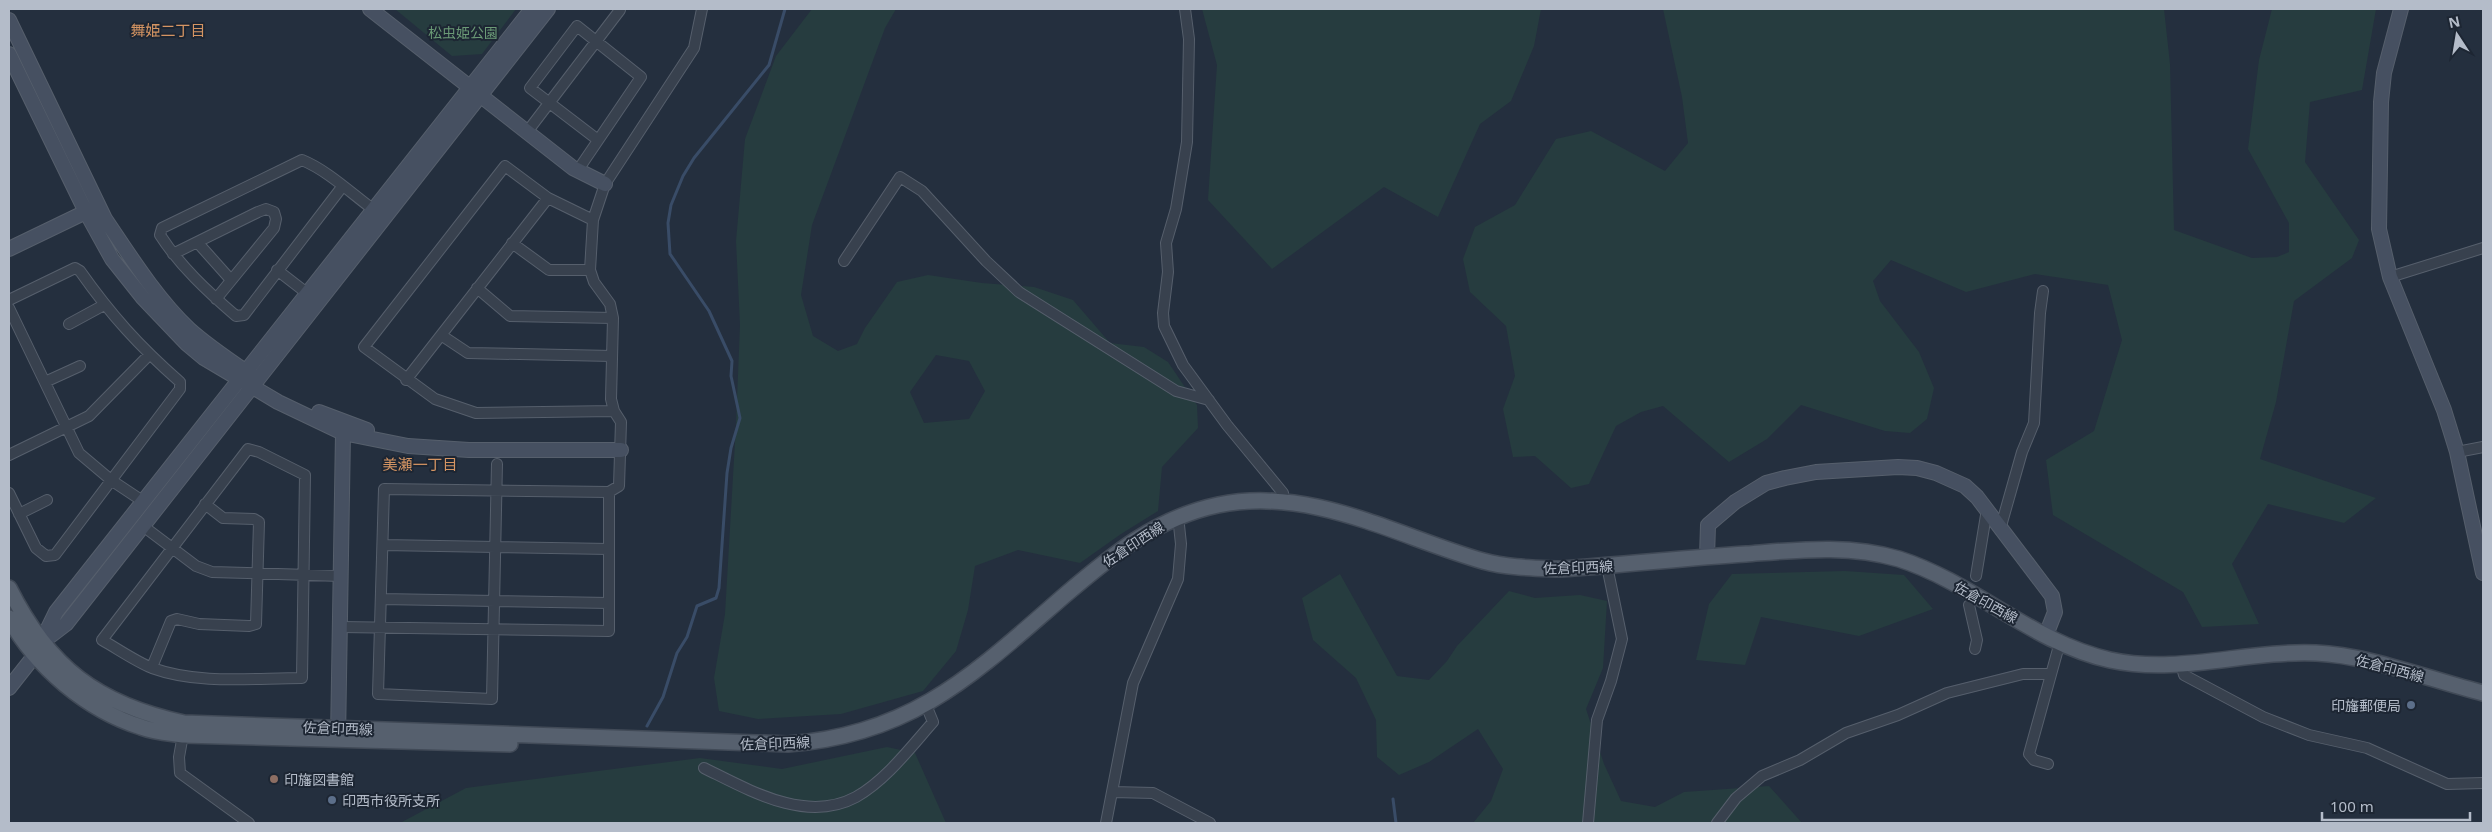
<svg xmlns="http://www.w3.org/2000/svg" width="2492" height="832" font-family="'Noto Sans','Noto Sans JP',sans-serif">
<rect width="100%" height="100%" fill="#242f3e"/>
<!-- green -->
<path fill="#263c3f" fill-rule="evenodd" d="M395 9H516L482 54 452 56Z
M812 9H896L885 28 812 225 801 295 813 336 838 351 857 344 865 328 897 282 928 275 982 283 1034 287 1073 300 1110 343 1144 347 1168 362 1197 405 1198 428 1162 467 1158 511 1121 534 1080 563 1018 550 975 566 968 610 956 651 923 691 841 714 758 719 719 711 714 678 725 614 736 425 740 325 736 241 745 139 776 56ZM936 355 969 361 985 391 969 419 924 423 910 392Z
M1202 9H1541L1534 46 1511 101 1480 124 1438 217 1384 187 1272 269 1208 200 1217 65Z
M1663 9H2164L2170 64 2174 230 2252 258 2277 257 2289 252V223L2248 149 2259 60 2272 9H2376L2362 90 2310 102 2305 162 2359 240 2352 258 2294 301 2276 402 2260 459 2376 498 2344 523 2268 504 2232 564 2259 624 2202 627 2183 592 2053 515 2046 460 2094 431 2122 340 2108 285 2035 274 1966 292 1891 260 1873 281 1880 301 1919 352 1934 388 1927 419 1910 433 1885 431 1801 405 1767 439 1729 462 1663 406 1641 412 1616 426 1589 484 1571 488 1535 456 1513 457 1503 409 1515 376 1506 326 1470 292 1463 259 1475 227 1515 205 1556 139 1591 131 1665 171 1688 143 1682 97Z
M1845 571 1904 575 1933 609 1859 636 1761 617 1745 665 1696 660 1709 604 1732 574Z
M1340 574 1397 676 1429 680 1447 661 1457 646 1509 591 1535 598 1580 595 1607 601 1603 668 1586 709 1604 764 1621 801 1655 807 1684 792 1769 786 1802 823H1473L1491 801 1503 769 1478 729 1429 762 1399 775 1377 757 1376 720 1356 678 1313 640 1302 598Z
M887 747 915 753 946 823H400L466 788 700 758 782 769Z"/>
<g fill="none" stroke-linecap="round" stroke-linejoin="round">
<!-- stream -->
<path stroke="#394c67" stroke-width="3" d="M647 726 663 697 677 653 687 637 697 606 716 598 719 588 727 473 731 448 740 418 731 376 732 361 709 311 670 254 668 223 671 205 683 176 694 158 769 65 785 9
M1393 799 1396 823"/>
<defs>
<path id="street" d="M1185 9 1189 39 1187 142 1176 209 1166 243 1168 272 1163 313 1164 326 1183 365 1227 425 1283 493 1284 501
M527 132 620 10
M578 170 641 77 577 26 530 88 598 140
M342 187 244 315 236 316C208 292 180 266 160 235L162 228 302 160C329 171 354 196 378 213
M593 220 548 198 505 166 364 347 435 399 476 413 614 411
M198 243 231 280
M512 243 549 270H590
M173 254 258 212 266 209 274 212 276 219 274 228 216 299
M844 261 900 177 922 191 986 261 1019 292 1176 391 1209 400
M277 270 308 294
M2390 277 2483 248
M477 288 510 316 613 318
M9 300 75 268 80 271C111 315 139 346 180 382V389L55 555 46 556 36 548 9 493
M9 308 79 453 111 480 144 502
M69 324 104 305
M441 335 468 353 612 356
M406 380 548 198
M45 382 80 366
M248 449 259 452 305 475 302 678C253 678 199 685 152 668 135 661 118 649 102 640Z
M2457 452 2483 447
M9 455 89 416 149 355
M497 464C495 542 494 620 492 699L378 694 384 489 609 492 619 486 621 422 614 411 611 399 613 318 610 304 594 282 590 270 593 220 605 184 694 48 702 9
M19 514 47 500
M143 526 196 566 212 572 341 576
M2001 526 2022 452 2034 423 2040 313 2043 291
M383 545 609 549
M1976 576 1987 509
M381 599 609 603
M1969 605 1977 640 1975 649
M341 627 609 631V492
M2181 664 2184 675 2263 717 2309 735 2367 748 2447 784 2483 783
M152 667 171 621 177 619 199 624 249 626 256 624 259 522 254 519 223 518 205 504
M184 729 179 757 180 773 249 823
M2048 764 2034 760 2029 754 2060 642
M704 768C749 790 806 824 856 797 886 780 910 748 933 722L926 705
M1113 792 1153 793 1210 823
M1106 823 1133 683 1178 579 1181 544 1178 516
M1588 823 1597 720 1611 681 1622 639 1607 566
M1717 823 1736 798 1762 776 1800 760 1846 733 1898 715 1947 693 2023 674H2049"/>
<path id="secondary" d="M370 9 573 168 605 184
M2401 9 2384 73 2381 102 2379 229 2390 277 2444 410 2457 452 2483 573
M9 20 105 219C130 256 157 299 189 329 209 347 232 362 254 377
M9 54 86 212 112 259 143 298 186 343 204 358 278 402 343 433 408 446 469 450H621
M9 249 94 208
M319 412 367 430
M1707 557 1708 525 1735 502 1766 483 1785 478 1816 472 1898 467 1917 468 1936 473 1965 486 1977 497 2052 596 2055 612 2046 635
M45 640 66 624 548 9
M9 688 35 655 56 612 532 9
M338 739 343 433"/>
<path id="primary" d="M9 588C49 668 97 704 184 723L788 744C913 735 975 673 1065 595 1112 555 1156 518 1218 505 1312 486 1396 536 1483 561 1508 568 1535 568 1560 569 1622 565 1684 558 1746 554 1798 550 1849 544 1899 559 1974 583 2033 643 2110 660 2178 675 2247 650 2316 653 2368 655 2431 680 2483 693
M9 618C36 667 87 710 141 727 154 732 169 733 183 735L510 744"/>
</defs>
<!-- street casing -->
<use href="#street" stroke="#565f6c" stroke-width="12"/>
<!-- secondary casing -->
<use href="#secondary" stroke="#565f6c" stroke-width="16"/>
<!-- primary casing -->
<use href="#primary" stroke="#414a57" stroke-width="18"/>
<!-- street -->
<use href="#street" stroke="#38414e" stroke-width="10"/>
<!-- secondary -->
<use href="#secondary" stroke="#465061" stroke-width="14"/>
<!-- primary -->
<use href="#primary" stroke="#56606e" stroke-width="15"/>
</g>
<!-- markers -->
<g fill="#5c6f8a" stroke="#1d2633" stroke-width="2">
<circle cx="2411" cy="705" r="5"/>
<circle cx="332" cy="800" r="5"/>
</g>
<circle fill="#8d6e63" stroke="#1d2633" stroke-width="2" cx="274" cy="779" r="5"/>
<g text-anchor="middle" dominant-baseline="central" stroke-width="4" stroke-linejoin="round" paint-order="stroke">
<!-- park labels -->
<g font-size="14" fill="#6b9a76" stroke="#1d2633">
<text x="463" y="32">松虫姫公園</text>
</g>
<!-- street labels -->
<g font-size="14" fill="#b4bcc9" stroke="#1d2633">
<text transform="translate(1133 544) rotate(-33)">佐倉印西線</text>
<text transform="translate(1578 567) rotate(-2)">佐倉印西線</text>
<text transform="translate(1986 602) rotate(29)">佐倉印西線</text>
<text transform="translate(2390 668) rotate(15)">佐倉印西線</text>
<text transform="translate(338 728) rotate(2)">佐倉印西線</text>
<text transform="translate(775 743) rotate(-2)">佐倉印西線</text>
</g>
<!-- poi labels -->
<g font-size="14" fill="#b4bcc9" stroke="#1d2633" text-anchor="start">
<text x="2401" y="705" text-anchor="end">印旛郵便局</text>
<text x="284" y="779">印旛図書館</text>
<text x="342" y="800">印西市役所支所</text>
</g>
<!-- neighbourhood labels -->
<g font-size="15" fill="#d59563" stroke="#1d2633">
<text x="168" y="30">舞姫二丁目</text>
<text x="420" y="464">美瀬一丁目</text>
</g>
</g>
<!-- border -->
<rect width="2492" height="832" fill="none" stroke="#b4bcc9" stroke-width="20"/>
<!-- north arrow -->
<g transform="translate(2457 35) rotate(348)" stroke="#1d2633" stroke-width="4" paint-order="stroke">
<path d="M0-4L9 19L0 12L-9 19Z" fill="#b4bcc9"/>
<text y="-8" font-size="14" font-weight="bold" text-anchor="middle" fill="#b4bcc9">N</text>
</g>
<!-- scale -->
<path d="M2322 812v8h148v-8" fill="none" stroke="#b4bcc9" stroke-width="2.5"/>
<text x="2330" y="812" font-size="15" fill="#b4bcc9" stroke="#1d2633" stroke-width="4" paint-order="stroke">100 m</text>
</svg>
